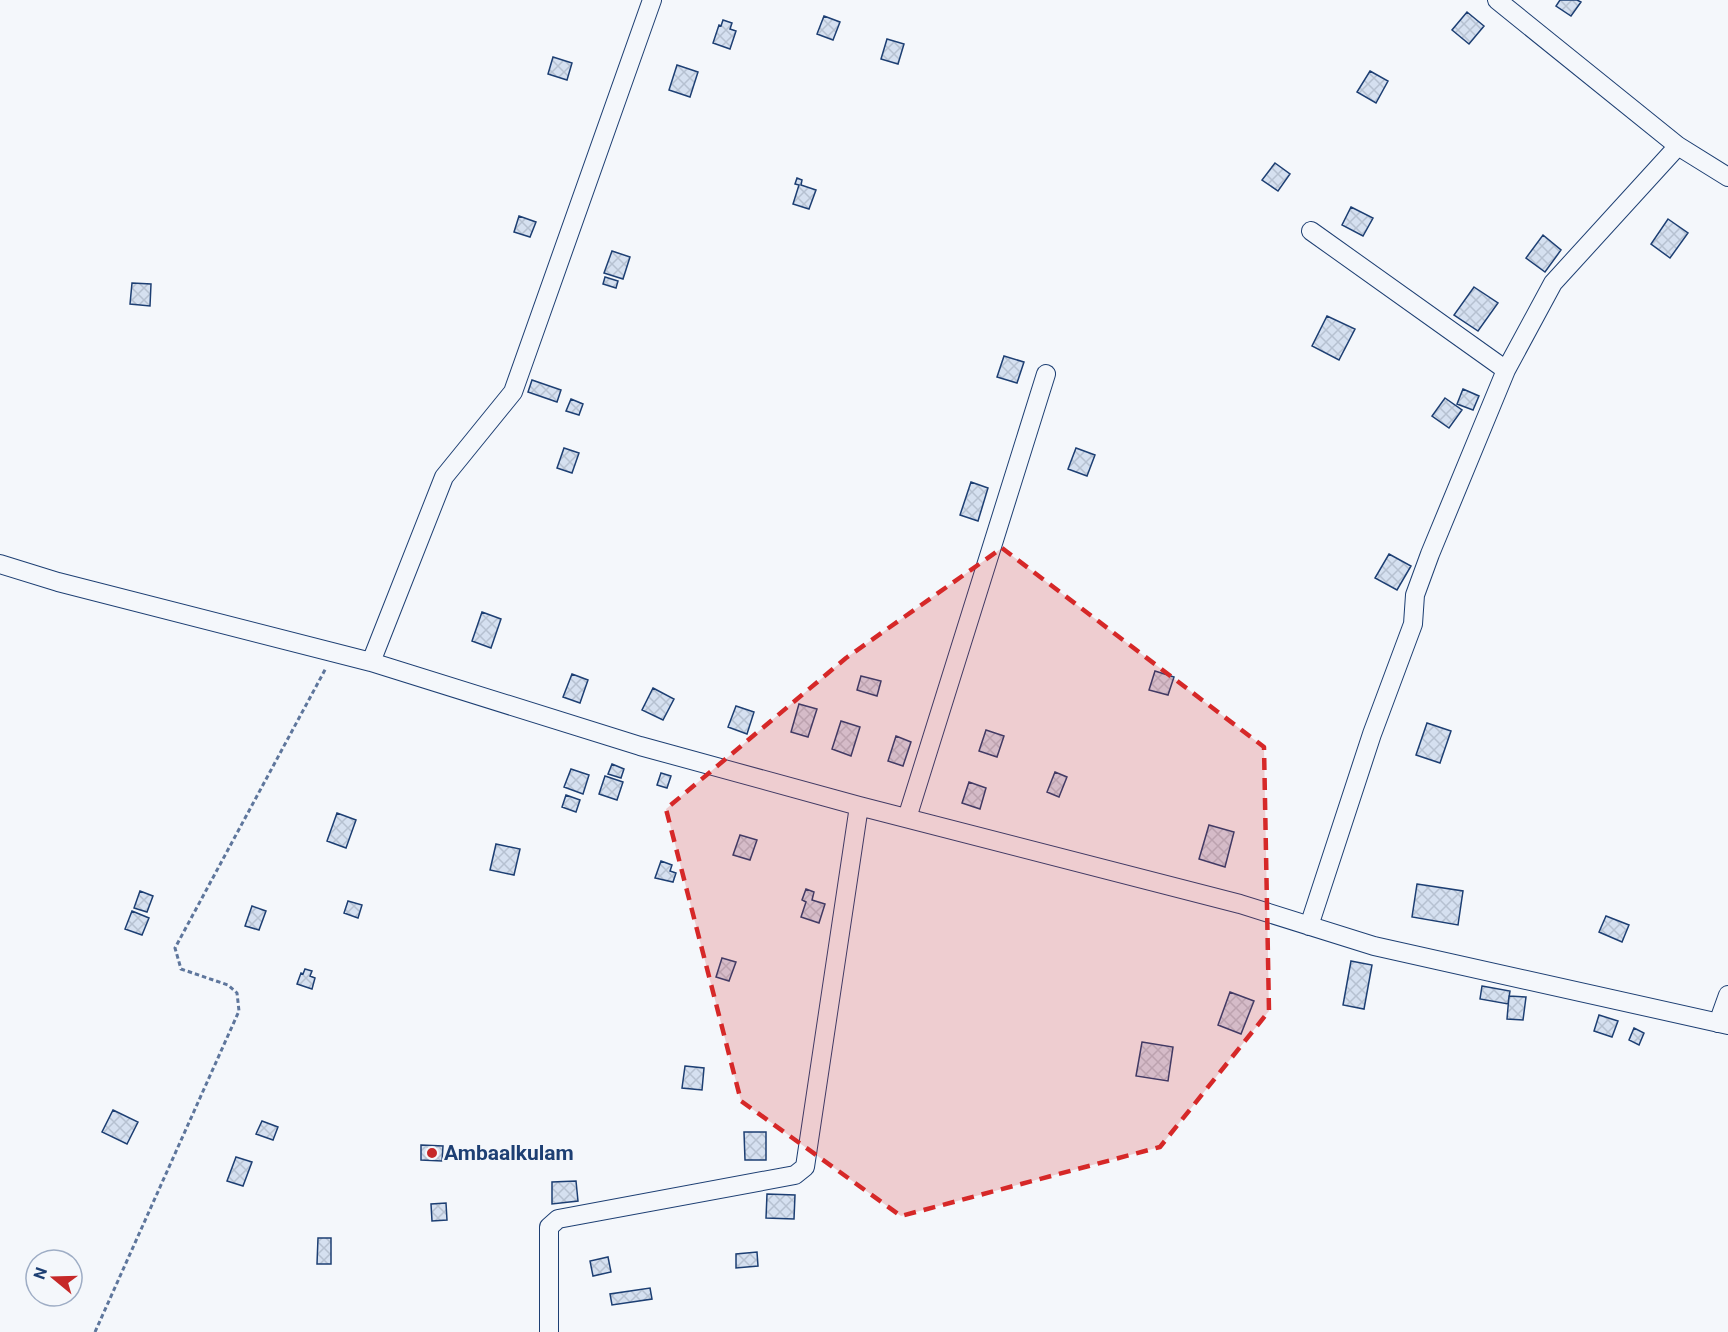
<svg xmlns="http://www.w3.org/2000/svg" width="1728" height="1332" font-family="Roboto,sans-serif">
<defs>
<pattern id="building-cross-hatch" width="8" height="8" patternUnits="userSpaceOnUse" patternTransform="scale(1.5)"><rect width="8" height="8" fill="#d5e0f0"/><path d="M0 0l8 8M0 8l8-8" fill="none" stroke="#b6c1d1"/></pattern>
</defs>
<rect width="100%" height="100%" fill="#f4f7fb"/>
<!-- building -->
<path fill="url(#building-cross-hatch)" stroke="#1d3f73" stroke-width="1.5" d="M1560 0H1577L1581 2 1571 16 1556 6Z
M1467 12 1484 26 1469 44 1452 30Z
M824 16 840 22 833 40 817 34Z
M723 20 732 23 730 29 736 31 730 49 713 43 719 25 721 26Z
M887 39 904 44 898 64 881 59Z
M553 57 572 63 567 80 548 74Z
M677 65 698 72 690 97 669 90Z
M1370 71 1388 81 1376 103 1357 92Z
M1275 163 1290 174 1278 191 1262 180Z
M797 178 802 180 801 185 816 190 809 209 793 204 799 185 795 184Z
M1351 207 1373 218 1363 236 1342 225Z
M519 216 536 222 530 237 514 232Z
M1668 219 1688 233 1670 258 1651 244Z
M1543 235 1561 250 1545 272 1526 258Z
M612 251 630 257 623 279 604 273Z
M605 277 618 281 616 288 603 284Z
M132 283 151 284 150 306 130 304Z
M1474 287 1498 303 1478 331 1454 315Z
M1327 316 1355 329 1339 360 1312 346Z
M1004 356 1024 362 1017 383 997 377Z
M532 380 561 390 557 402 528 392Z
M1463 389 1479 396 1473 410 1457 404Z
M1445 398 1462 410 1449 428 1432 416Z
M571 399 583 404 579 415 566 411Z
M564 448 579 453 572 473 557 468Z
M1076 448 1095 455 1087 476 1068 469Z
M971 482 988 488 978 521 960 515Z
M1389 554 1411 566 1397 590 1375 578Z
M482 612 501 619 491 648 472 641Z
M1155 671 1174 677 1168 695 1149 690Z
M572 674 588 680 580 703 563 697Z
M861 676 881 681 877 696 857 690Z
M653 688 674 699 663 720 642 710Z
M799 704 817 709 808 737 791 732Z
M736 706 754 712 747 734 728 727Z
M841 721 860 727 851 756 832 749Z
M1427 723 1451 731 1440 763 1416 755Z
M986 730 1004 736 997 757 979 751Z
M896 736 911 742 903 766 888 761Z
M612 764 624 769 621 778 608 774Z
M571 769 589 775 583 794 564 787Z
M1055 772 1067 777 1059 797 1047 792Z
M661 773 671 776 667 788 657 785Z
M605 776 623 782 617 800 599 794Z
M969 782 986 788 980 809 962 803Z
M566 795 580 800 576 812 562 807Z
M337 813 356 820 346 848 327 841Z
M1209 825 1234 832 1225 867 1199 859Z
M740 835 757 840 750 860 733 855Z
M496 844 520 849 514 875 490 870Z
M661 861 672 865 670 871 676 873 673 882 655 878Z
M1417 884 1463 891 1458 925 1412 917Z
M806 889 814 892 812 900 825 904 819 923 801 917 806 902 802 900Z
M140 891 153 896 147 912 134 908Z
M348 901 362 905 358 918 344 913Z
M252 906 266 911 259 930 245 926Z
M132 911 149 918 142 935 125 929Z
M1606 916 1629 925 1622 942 1599 932Z
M722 958 736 962 729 981 716 977Z
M1351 961 1372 965 1364 1009 1343 1005Z
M305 969 312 971 310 976 315 978 312 989 297 984 301 973 303 974Z
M1482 986 1510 991 1508 1004 1480 999Z
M1230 992 1254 1001 1241 1034 1218 1025Z
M1509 996 1526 997 1523 1020 1507 1019Z
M1599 1015 1618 1021 1612 1037 1594 1031Z
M1634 1028 1644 1033 1639 1045 1629 1040Z
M1142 1042 1173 1047 1168 1081 1136 1076Z
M685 1066 704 1068 702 1090 682 1088Z
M113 1110 138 1122 127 1144 102 1132Z
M262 1121 278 1127 273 1140 256 1134Z
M744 1132H766V1160H745Z
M421 1145 443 1146 442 1161 421 1160Z
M236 1157 252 1162 243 1186 227 1181Z
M576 1181 578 1201 552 1204V1182Z
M767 1194 795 1195 794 1219 766 1218Z
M446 1203 447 1220 432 1221 431 1204Z
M318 1238H331V1264H317Z
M757 1252 758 1266 736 1268V1254Z
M608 1257 611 1272 593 1276 590 1261Z
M650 1288 652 1299 612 1305 610 1294Z"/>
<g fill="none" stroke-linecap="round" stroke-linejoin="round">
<defs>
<path id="minor" d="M1497 0 1678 146 1728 177
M1311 231 1506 370
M0 564 58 582 371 662 640 746 859 806 1240 904 1374 946 1728 1025
M371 662 444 477 513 392 652 0
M907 818 1046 374
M1309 926 1372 734 1413 624 1415 595 1430 554 1506 370 1553 283 1678 146
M1718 1023 1728 995
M549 1332V1227L558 1219 795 1175 805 1167 859 806"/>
</defs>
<!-- minor casing -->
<use href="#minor" stroke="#1d3f73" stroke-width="20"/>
<!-- path -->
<path stroke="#5e769c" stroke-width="3" stroke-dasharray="4.5 3" stroke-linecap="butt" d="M95 1332 239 1011 237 993 228 985 181 969 175 948 326 668"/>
<!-- minor -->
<use href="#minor" stroke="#f4f7fb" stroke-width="18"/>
</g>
<!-- marked area -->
<path fill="#d62828" fill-opacity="0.2" stroke="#d62828" stroke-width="4.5" stroke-dasharray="12 8" stroke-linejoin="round" d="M1002 548 1264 747 1269 1011 1160 1147 901 1216 741 1101 666 809 846 658Z"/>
<!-- markers -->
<circle fill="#c62828" stroke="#f4f7fb" stroke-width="2" cx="432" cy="1153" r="6"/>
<g text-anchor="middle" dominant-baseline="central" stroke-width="4.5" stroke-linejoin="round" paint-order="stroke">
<!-- poi labels -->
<g font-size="21" font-weight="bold" fill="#1d3f73" stroke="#f4f7fb" text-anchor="start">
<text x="444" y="1153">Ambaalkulam</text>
</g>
</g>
<!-- north arrow -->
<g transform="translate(54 1278) rotate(289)"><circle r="28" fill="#f4f7fb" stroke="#9eadc5" stroke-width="1.5"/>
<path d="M0-4.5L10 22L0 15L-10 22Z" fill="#c62828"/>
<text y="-9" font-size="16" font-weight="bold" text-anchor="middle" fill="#1d3f73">N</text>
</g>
</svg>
